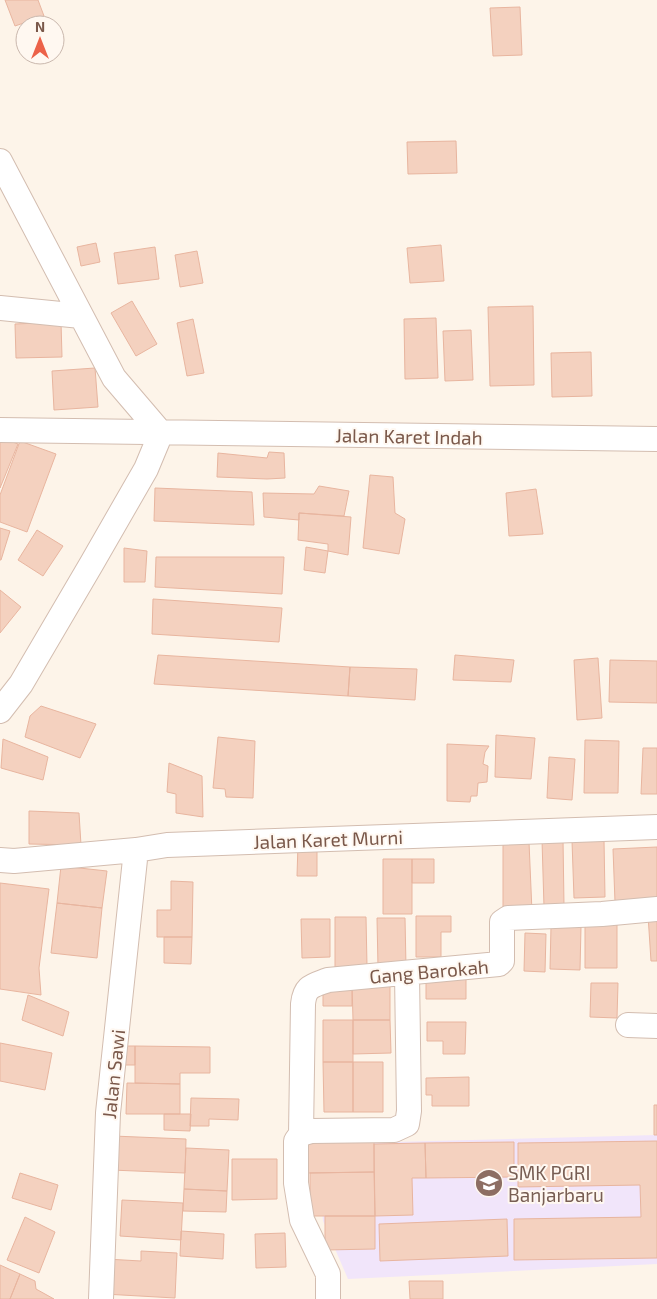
<svg xmlns="http://www.w3.org/2000/svg" width="657" height="1299" font-family="'Exo 2',sans-serif">
<rect width="100%" height="100%" fill="#fdf4e9"/>
<!-- education -->
<path fill="#f1e5fa" d="M657 1135V1264L348 1279 323 1221 317 1144Z"/>
<!-- building -->
<path fill="#f4d1bf" stroke="#e8b59f" d="M5 0H38L44 16 15 26Z
M520 7 522 55 493 56 490 8Z
M456 141 457 173 408 174 407 142Z
M96 243 100 262 81 266 77 247Z
M441 245 444 281 410 283 407 248Z
M155 247 159 279 118 284 114 253Z
M197 251 203 283 180 287 175 255Z
M132 301 157 344 136 356 111 313Z
M533 306 534 385 490 386 488 307Z
M436 318 438 378 405 379 404 319Z
M193 319 204 373 187 376 177 323Z
M61 322 62 357 16 358 15 324Z
M471 330 473 380 445 381 443 331Z
M591 352 592 396 552 397 551 353Z
M95 368 98 407 54 410 52 371Z
M0 437 18 444 0 488Z
M20 441 56 454 27 532 0 522V495Z
M269 452 284 453 285 478 267 479 217 477 218 453 267 458Z
M370 475 393 477 395 513 405 519 399 554 363 548Z
M319 486 349 491 344 516 299 513V520L264 517 263 493 314 494Z
M155 488 252 492 254 525 154 521Z
M536 489 543 534 509 536 506 493Z
M299 513 351 517 348 555 328 551V544L298 540Z
M0 528 10 531 1 560H0Z
M37 530 63 546 43 576 18 560Z
M306 547 328 551 325 573 304 570Z
M124 548 147 551 145 582H124Z
M156 557H284L282 594 155 587Z
M0 590 21 607 0 633Z
M153 599 282 608 279 642 152 634Z
M158 655 350 667 348 696 154 684Z
M455 655 514 660 511 682 453 680Z
M598 658 602 718 577 720 574 660Z
M610 660 657 661V703L609 702Z
M350 667 417 669 415 700 348 696Z
M41 706 96 724 80 758 25 737 30 716Z
M496 735 535 738 531 779 495 777Z
M218 737 255 741 253 798 226 797 225 789 213 788Z
M3 739 48 757 43 780 1 768Z
M585 740 619 741 618 793H584Z
M447 744 489 746 485 752 483 764 488 766 487 782 478 783 477 796H471L470 802 447 801Z
M643 748H657V794H641Z
M549 757 575 759 572 800 547 798Z
M169 763 202 776 203 817 176 813V794L167 792Z
M29 811 79 813 81 845 29 844Z
M563 839 564 906 544 907 542 840Z
M604 840 605 897 574 898 572 841Z
M503 842H529L532 912 503 909Z
M298 844H317V876H297Z
M657 847V900L615 902 613 849Z
M383 859H412V914H383Z
M412 859H434V883H412Z
M61 866 107 871 102 908 57 903Z
M171 881 193 882 192 937H157V910H171Z
M0 883 49 889 39 968 41 995 0 989Z
M57 903 102 908 97 958 51 953Z
M648 915H657V961H651Z
M416 916H451V932H441V957H416Z
M335 917H366L367 966 335 967Z
M377 918H405L406 967H378Z
M301 919H330V957L302 958Z
M585 923H617V968H585Z
M551 927H581L580 970 550 969Z
M525 933 546 934 545 972 524 971Z
M164 937H192L191 964 164 963Z
M426 977H466V999H426Z
M352 982V1006H323V983Z
M352 982H390V1020H353Z
M591 983H618L617 1018 590 1017Z
M28 995 69 1012 63 1036 22 1020Z
M323 1020H353V1062H323Z
M353 1020H390L391 1053 353 1054Z
M427 1022H466L465 1054H443V1041H427Z
M0 1043 52 1053 45 1090 0 1081Z
M117 1046H135V1065H117Z
M135 1046 210 1047V1073H180V1084L135 1083Z
M323 1062H353V1112H324Z
M353 1062H383V1112H353Z
M469 1077V1106H432V1095H426V1078Z
M127 1083 180 1084V1114H126Z
M191 1098 239 1099 238 1120 209 1119V1126H190Z
M654 1105H657V1135H654Z
M164 1114H191L190 1131 164 1130Z
M113 1136 186 1139 185 1173 111 1170Z
M374 1136V1172L304 1173V1137Z
M657 1141V1258L514 1260V1219L641 1217 640 1185 518 1187V1143Z
M514 1142V1177L426 1178 425 1143Z
M425 1143 426 1178H412L413 1215 375 1216 374 1144Z
M186 1148 229 1150 227 1191 184 1189Z
M232 1159H277V1199L232 1200Z
M374 1172 375 1216H310V1173Z
M20 1173 58 1185 51 1210 12 1198Z
M184 1189 227 1191 226 1212 183 1211Z
M122 1200 183 1203 181 1240 120 1236Z
M325 1216H375V1249L325 1250Z
M25 1217 55 1232 39 1273 7 1260Z
M507 1219 508 1256 380 1261 379 1224Z
M181 1231 224 1234 223 1259 180 1256Z
M285 1233 286 1267 256 1268 255 1234Z
M141 1251 177 1253 175 1298 104 1294 106 1259 141 1261Z
M0 1265 20 1274 10 1299H0Z
M20 1274 35 1281 36 1289 54 1299H10Z
M409 1281H443V1299H410Z"/>
<g fill="none" stroke-linecap="round" stroke-linejoin="round">
<defs>
<path id="minor" d="M0 161 114 378 161 433
M0 308 81 316
M0 430 657 439
M0 711 21 684 92 563 146 469 161 433
M0 860 14 861 136 850 167 845 657 827
M628 1025 657 1026
M301 1134 303 1004C305 986 312 986 328 980L499 964 502 961V922L508 918 602 914 657 909
M301 1134 311 1131 394 1130 407 1124 409 1111 407 974
M301 1134 296 1141V1183L302 1220 328 1274V1299
M101 1299 108 1113 136 850"/>
</defs>
<!-- minor casing -->
<use href="#minor" stroke="#d3bdb0" stroke-width="26"/>
<!-- minor -->
<use href="#minor" stroke="#fff" stroke-width="24"/>
</g>
<!-- icons -->
<defs>
<symbol id="school-disc" viewBox="-11 -11 22 22"><circle r="9.5" fill="#8d6e63" stroke="#fff8f1"/><path d="M0-5L7-2L0 1L-7-2ZM-4 1L0 2.5L4 1V4Q0 6-4 4Z" fill="#fff"/></symbol>
</defs>
<g fill-rule="evenodd">
<use href="#school-disc" x="473" y="1167" width="32" height="32"/>
</g>
<g text-anchor="middle" dominant-baseline="central" stroke-width="4" stroke-linejoin="round" paint-order="stroke">
<!-- street labels -->
<g font-size="19" fill="#7a584a" stroke="#fff8f1">
<text transform="translate(409 436) rotate(1)">Jalan Karet Indah</text>
<text transform="translate(328 839) rotate(-2)">Jalan Karet Murni</text>
<text transform="translate(429 971) rotate(-5)">Gang Barokah</text>
<text transform="translate(113 1074) rotate(-84)">Jalan Sawi</text>
</g>
<!-- education labels -->
<g font-size="19" fill="#785e54" stroke="#fff8f1" text-anchor="start">
<text x="508" y="1172">SMK PGRI<tspan x="508" dy="22">Banjarbaru</tspan></text>
</g>
</g>
<!-- north arrow -->
<g transform="translate(40 40)"><circle r="24" fill="#fff8f1" stroke="#cab8ae"/>
<path d="M0-4L9 19L0 12L-9 19Z" fill="#ec6249"/>
<text y="-8" font-size="14" font-weight="bold" text-anchor="middle" fill="#7a584a">N</text>
</g>
</svg>
